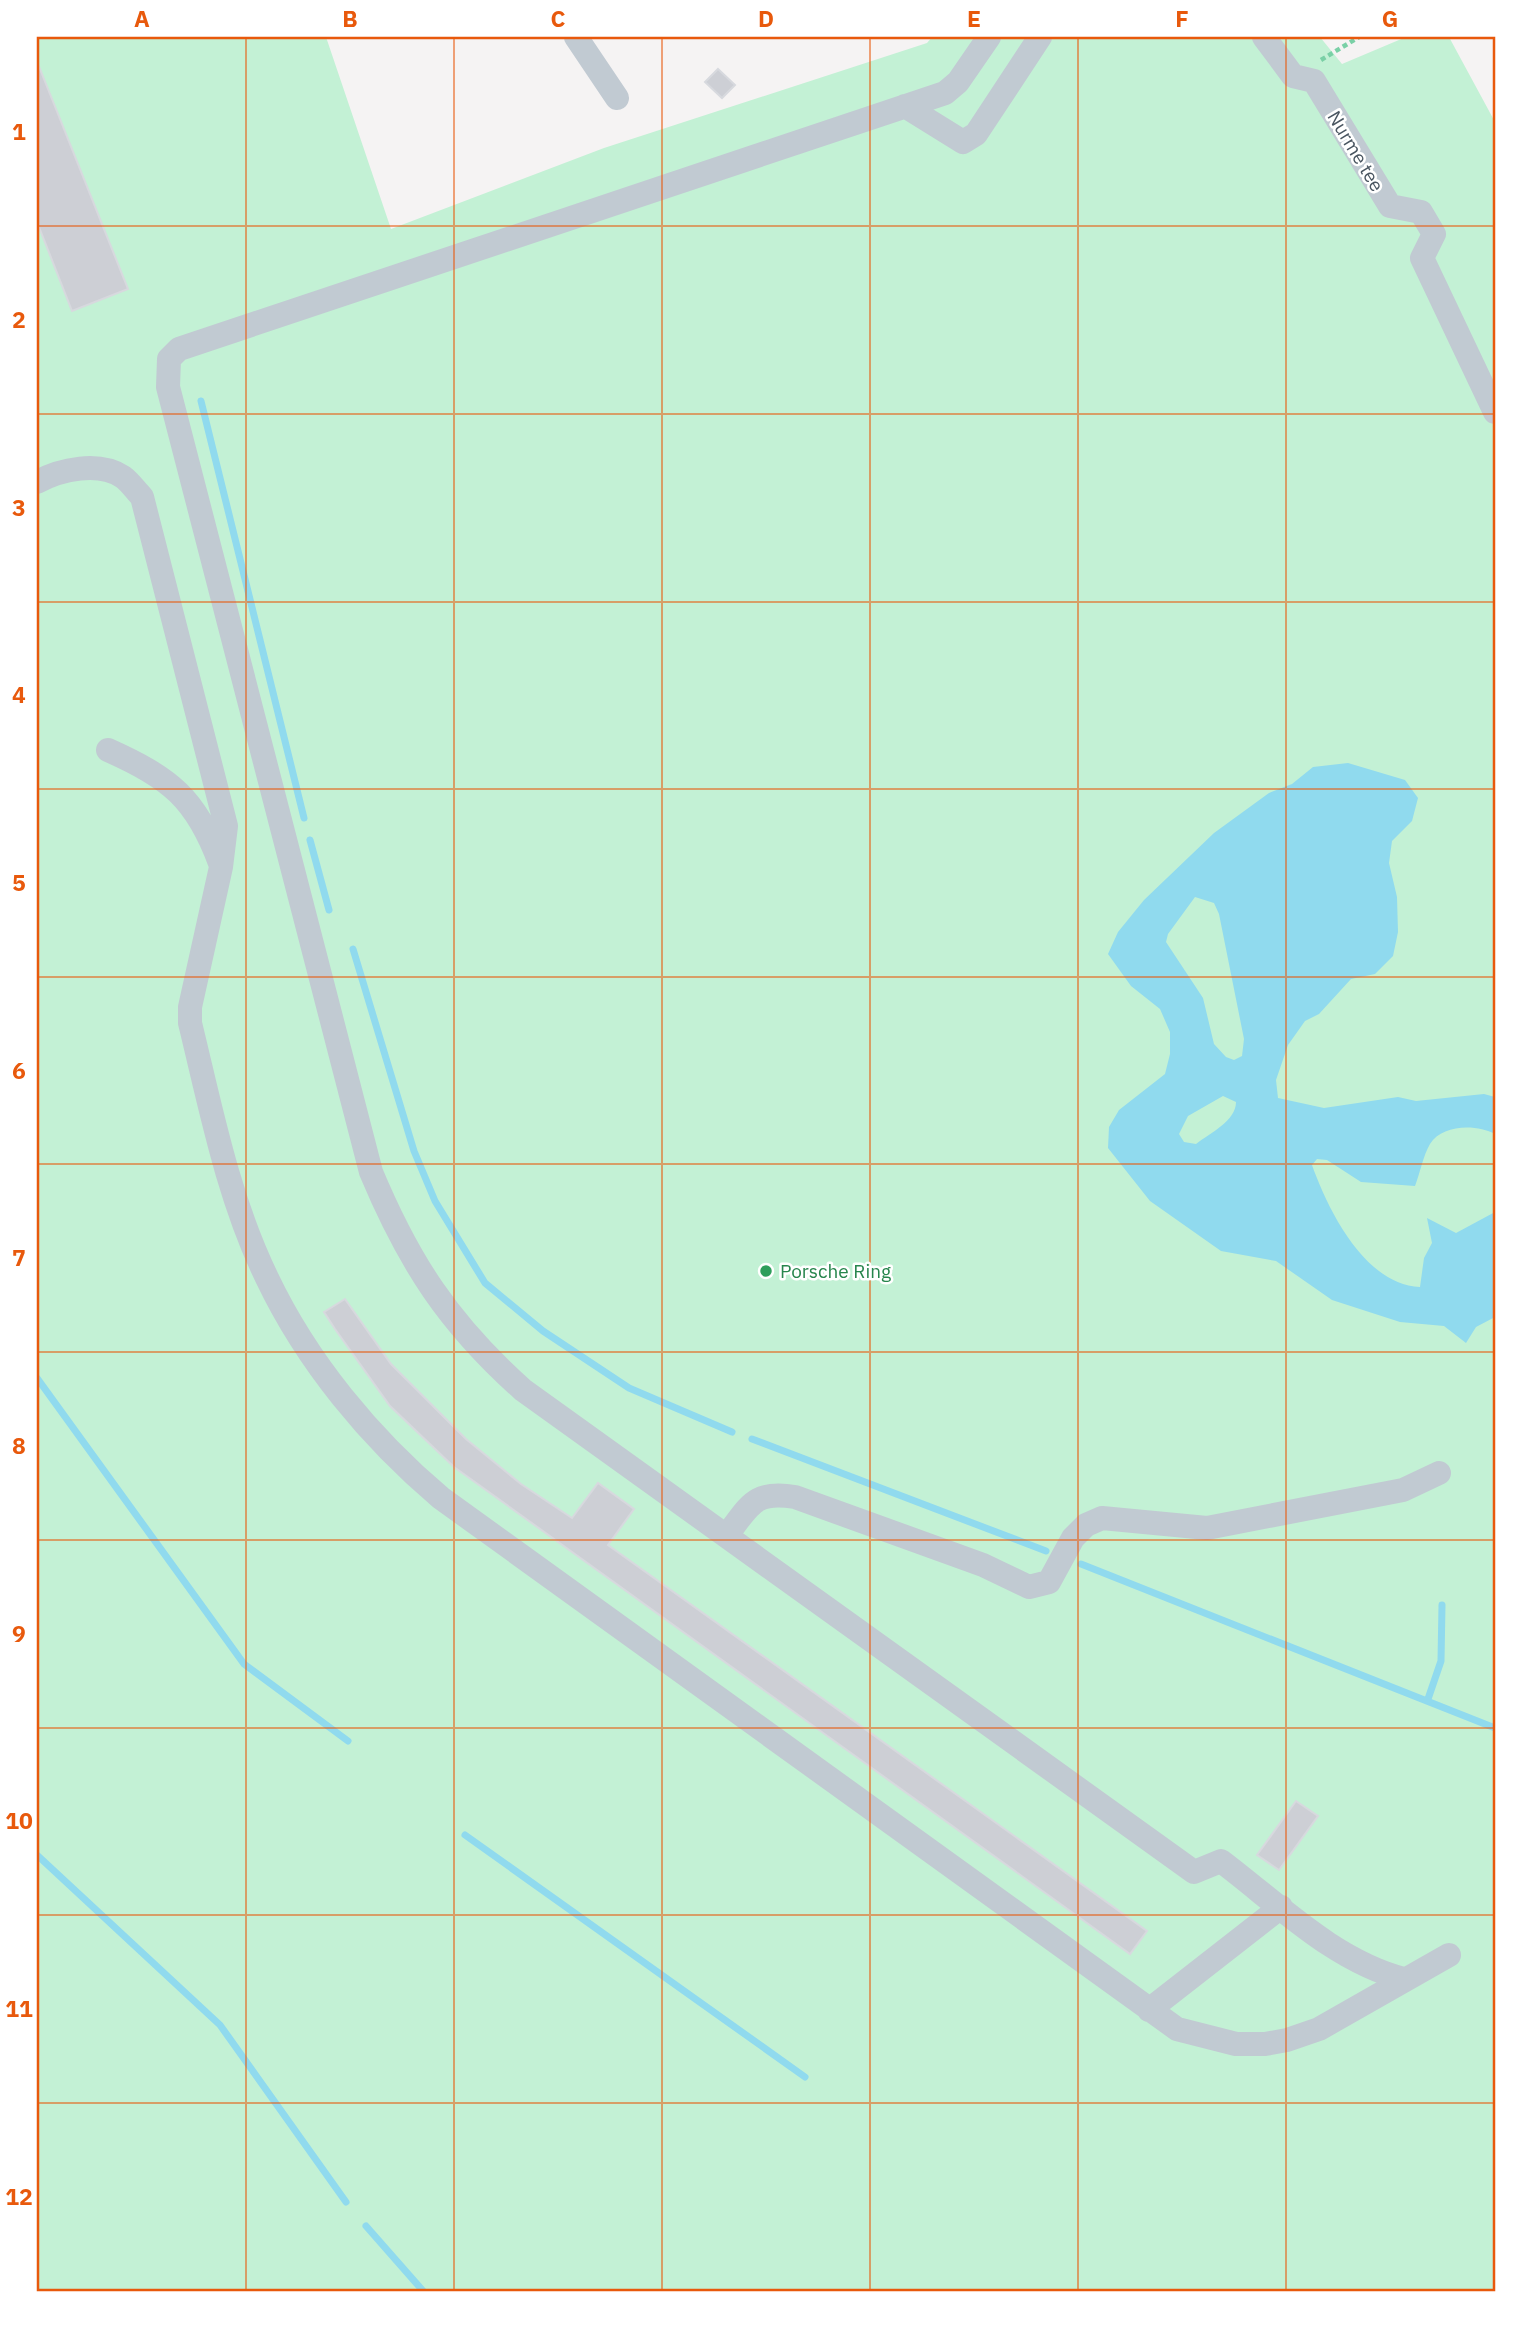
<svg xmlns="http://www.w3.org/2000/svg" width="1532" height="2329" font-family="'IBM Plex Sans',sans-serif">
<rect width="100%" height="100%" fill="#f5f3f3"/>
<!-- green -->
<path fill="#c3f1d5" d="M37 37H326L391 229 604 148 927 43 932 37H1320L1342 64 1406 37H1449L1495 122V2292H37Z"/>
<!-- water -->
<path fill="#90daee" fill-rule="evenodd" d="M1348 763 1405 780 1418 798 1412 821 1392 841 1389 863 1397 897 1398 932 1393 956 1375 974 1351 979 1319 1014 1305 1021 1288 1045 1276 1080 1278 1098 1324 1108 1398 1097 1416 1101 1484 1094 1495 1097V1134C1477 1124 1442 1124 1430 1144 1423 1156 1420 1173 1415 1186L1361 1182 1327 1160 1317 1159 1312 1165C1328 1210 1365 1285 1420 1287L1424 1258 1432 1243 1427 1218 1456 1233 1495 1212V1317L1476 1327 1466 1343 1444 1326 1400 1322 1332 1300 1276 1261 1221 1251 1150 1201 1108 1148 1109 1127 1119 1110 1165 1074 1170 1054V1032L1160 1009 1131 986 1108 954 1118 932 1144 900 1214 833 1269 793 1292 784 1313 767ZM1195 897 1214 903 1219 914 1244 1039 1242 1056 1234 1060 1226 1057 1214 1044 1203 998 1166 942 1168 934ZM1223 1096 1236 1102C1236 1121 1210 1133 1196 1144L1184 1142 1179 1134 1188 1116Z"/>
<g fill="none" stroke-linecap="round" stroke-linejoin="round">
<!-- stream -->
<path stroke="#90daee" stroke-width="7" d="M201 401 304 818
M310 840 329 910
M353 949 414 1151 435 1201 485 1283 543 1331 629 1388 732 1432
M37 1378 244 1664 348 1741
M752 1439 1046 1551
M1081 1564 1495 1728
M1428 1699 1441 1661 1442 1605
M465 1835 805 2077
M37 1855 220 2025 346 2202
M366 2226 424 2292"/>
</g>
<!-- building -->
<path fill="#cdcfd5" stroke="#d7d9de" stroke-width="2" d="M38 64 128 289 72 311 37 222Z
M718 69 735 85 722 98 705 82Z
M345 1299 391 1364 466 1439 521 1484 572 1518 598 1483 634 1509 608 1545 1147 1931 1130 1954 454 1467 390 1406 335 1329 324 1312Z
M1296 1801 1318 1816 1279 1870 1257 1855Z"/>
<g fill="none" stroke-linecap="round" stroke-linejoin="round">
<!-- path -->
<path stroke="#7ad0a6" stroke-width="4.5" stroke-dasharray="5 3.5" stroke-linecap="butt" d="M1321 60 1359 37"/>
<!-- minor -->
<path stroke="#c1cad2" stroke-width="24" d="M576 37 617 98
M989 37 958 82 945 93 179 349 169 359 168 387 371 1172C409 1263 449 1324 523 1390L1194 1872 1221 1861C1278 1904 1334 1961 1404 1979
M1264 37 1293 76 1314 81 1390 206 1421 212 1434 234 1422 258 1495 412
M905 106 963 142 976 134 1040 37
M37 482C61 469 99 461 123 477 130 482 136 491 142 497L226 826 221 867 190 1007V1023C211 1109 228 1198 267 1278 307 1362 370 1438 441 1498L1177 2029 1236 2044H1265L1287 2040 1319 2029 1449 1955
M108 750C170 778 196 798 220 863
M726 1536C750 1506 753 1490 795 1497L983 1565 1029 1587 1049 1582 1073 1538 1086 1525 1102 1518 1207 1528 1403 1490 1439 1473
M1149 2010 1281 1907"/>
</g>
<!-- grid -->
<path fill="none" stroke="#e8590c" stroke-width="2" stroke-opacity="0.55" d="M246 37V2292M454 37V2292M662 37V2292M870 37V2292M1078 37V2292M1286 37V2292M37 226H1495M37 414H1495M37 602H1495M37 789H1495M37 977H1495M37 1164H1495M37 1352H1495M37 1540H1495M37 1728H1495M37 1915H1495M37 2103H1495"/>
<!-- markers -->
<circle fill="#2e9e5b" stroke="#fff" stroke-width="2.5" cx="766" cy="1271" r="7"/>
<g text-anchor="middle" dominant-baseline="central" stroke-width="5" stroke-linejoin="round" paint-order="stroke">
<!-- street labels -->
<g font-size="19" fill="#4a5661" stroke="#fff">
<text transform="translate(1356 151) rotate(59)">Nurme tee</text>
</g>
<!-- leisure labels -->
<g font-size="19" fill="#27864d" stroke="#fff" text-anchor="start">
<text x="780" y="1271">Porsche Ring</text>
</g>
</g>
<!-- border -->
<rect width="1532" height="2329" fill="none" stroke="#ffffff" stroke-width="77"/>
<rect x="38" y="38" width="1456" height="2252" fill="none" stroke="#e8590c" stroke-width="2.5"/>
<g font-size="23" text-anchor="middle" font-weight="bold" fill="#e8590c">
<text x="142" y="27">A</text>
<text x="350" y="27">B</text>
<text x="558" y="27">C</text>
<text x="766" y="27">D</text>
<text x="974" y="27">E</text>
<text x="1182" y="27">F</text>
<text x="1390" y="27">G</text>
<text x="19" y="140">1</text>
<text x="19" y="328">2</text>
<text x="19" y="516">3</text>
<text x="19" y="703">4</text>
<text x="19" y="891">5</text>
<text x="19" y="1079">6</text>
<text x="19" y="1266">7</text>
<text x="19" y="1454">8</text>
<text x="19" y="1642">9</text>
<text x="19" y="1829">10</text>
<text x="19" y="2017">11</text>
<text x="19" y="2205">12</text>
</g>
</svg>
